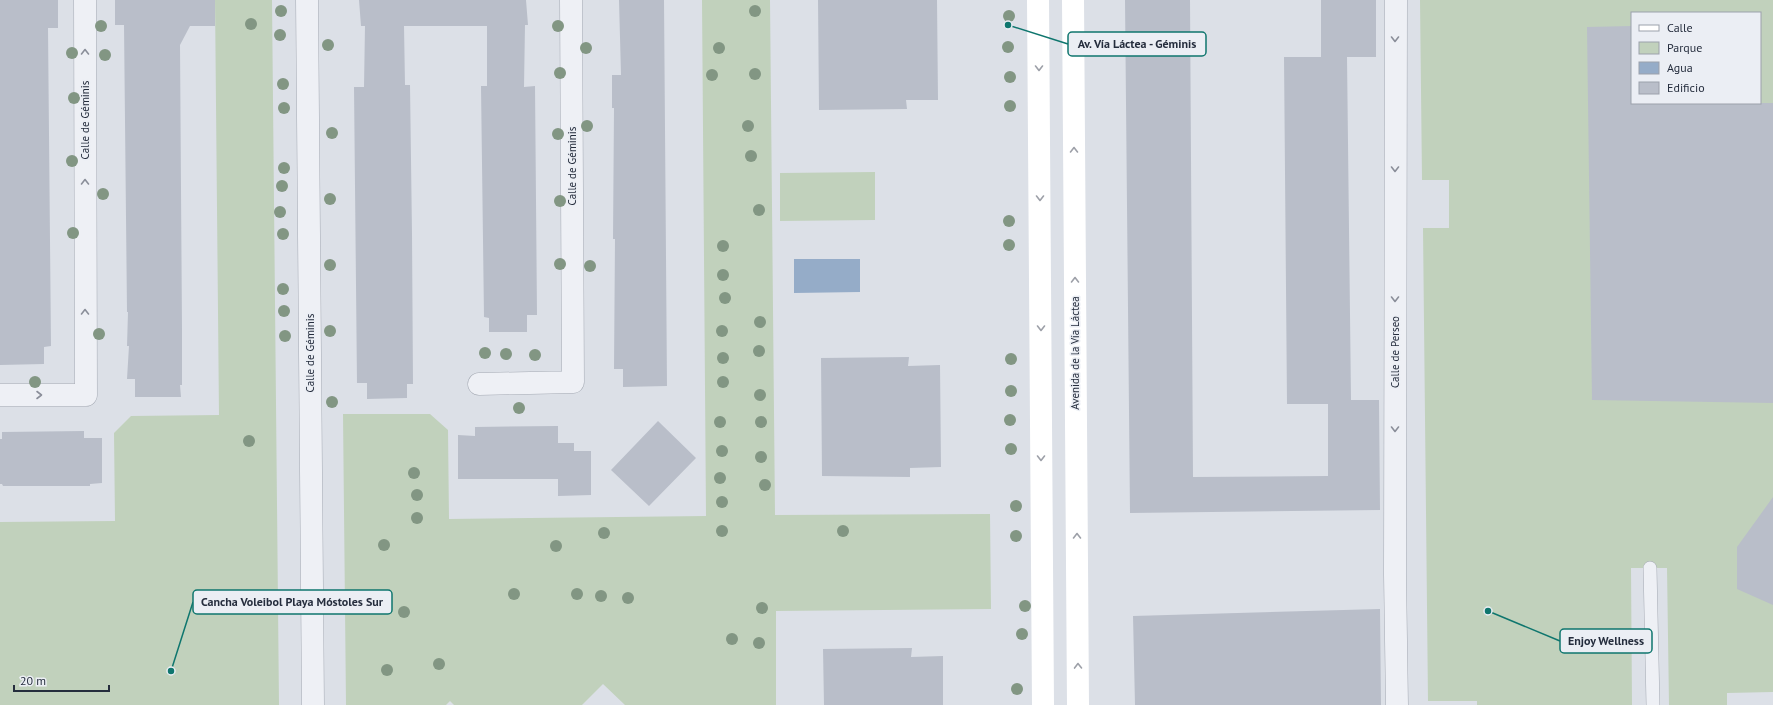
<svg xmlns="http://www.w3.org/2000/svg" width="1773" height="705" font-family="'PT Sans',sans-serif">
<rect width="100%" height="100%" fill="#dce0e7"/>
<!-- green -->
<path fill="#c1d1bc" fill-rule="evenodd" d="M215 0H272L279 705H0V522L115 521 114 433 131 416 219 415Z
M702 0H770L775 515 990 514 991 609 776 611V705H625L603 684 582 705H454L450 701 446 705H346L343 414H430L448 430 449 519 706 516Z
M1420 0H1773V692L1727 693V705H1669L1667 568H1631L1632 705H1477V701H1428L1423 228H1449V180H1422ZM1632 13H1760V103H1632Z
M875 172V220L780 221V173Z"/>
<!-- water -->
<path fill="#95acc8" d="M794 259H860V292L794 293Z"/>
<!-- building -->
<path fill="#b9bec9" d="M0 0H58V28H48L51 346 44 347V364L0 365Z
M115 0H215V26H190L180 45 182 330V385H180L181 397H135V379H127L129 346H127L128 312H127L124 25H115Z
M359 0H526L528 25H525L524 87 535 86 537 315H527V332H489V318L484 317 481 86H487V26H404L405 85H410L412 234 413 384H407V398L367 399V383H357L354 87H364L365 26H361Z
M619 0H664L667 386 623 387V369H614L615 239H613L614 108H612V75H621Z
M818 0H937L938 100H906L907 109 819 110Z
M1125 0H1190L1193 477 1328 476V404H1287L1284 57H1321V0H1376V57H1347L1351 400H1379L1380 510 1130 513Z
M1632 26V103H1773V403L1592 400 1587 27Z
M909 357 908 366 940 365 941 467 910 468V477L822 476 821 358Z
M658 421 696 458 649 506 611 470Z
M558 426V443H574V451H591V495L558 496V479H458V435L475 436V427Z
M84 431V438H102V483L90 484V486H3L2 484H0V439H2V432Z
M1773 497V605L1737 589V547Z
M1380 609 1381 705H1135L1133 616Z
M912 648 911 657 943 656V705H824L823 649Z"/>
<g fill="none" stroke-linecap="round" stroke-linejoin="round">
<defs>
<path id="lane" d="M1650 568 1653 705"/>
<path id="street" d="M307 0 313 705
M1396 0 1395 575 1397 705
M479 384 573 382 571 0
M0 395H86L85 0"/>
</defs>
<!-- lane casing -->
<use href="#lane" stroke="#a5aab4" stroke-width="14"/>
<!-- street casing -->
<use href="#street" stroke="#a5aab4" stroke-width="23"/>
<!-- lane -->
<use href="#lane" stroke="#eef0f5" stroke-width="13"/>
<!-- street -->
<use href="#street" stroke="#eef0f5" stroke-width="22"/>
<!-- secondary -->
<path stroke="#fff" stroke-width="22" d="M1038 0 1043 705
M1073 0 1078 705"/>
</g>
<!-- trees -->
<g fill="#829683">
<circle cx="281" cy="11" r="6"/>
<circle cx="755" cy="11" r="6"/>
<circle cx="1009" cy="16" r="6"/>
<circle cx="251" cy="24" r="6"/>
<circle cx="101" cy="26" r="6"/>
<circle cx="558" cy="26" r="6"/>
<circle cx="280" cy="35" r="6"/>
<circle cx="328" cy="45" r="6"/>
<circle cx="1008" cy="47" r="6"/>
<circle cx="586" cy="48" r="6"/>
<circle cx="719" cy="48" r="6"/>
<circle cx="72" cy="53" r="6"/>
<circle cx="105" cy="55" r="6"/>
<circle cx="560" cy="73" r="6"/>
<circle cx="755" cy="74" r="6"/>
<circle cx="712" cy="75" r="6"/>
<circle cx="1010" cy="77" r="6"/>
<circle cx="283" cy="84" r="6"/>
<circle cx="74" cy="98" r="6"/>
<circle cx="1010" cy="106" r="6"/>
<circle cx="284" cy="108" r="6"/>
<circle cx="587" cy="126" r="6"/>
<circle cx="748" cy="126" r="6"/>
<circle cx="332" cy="133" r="6"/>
<circle cx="558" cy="134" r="6"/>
<circle cx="751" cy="156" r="6"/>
<circle cx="72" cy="161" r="6"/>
<circle cx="284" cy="168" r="6"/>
<circle cx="282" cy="186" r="6"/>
<circle cx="103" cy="194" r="6"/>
<circle cx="330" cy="199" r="6"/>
<circle cx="560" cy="201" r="6"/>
<circle cx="759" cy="210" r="6"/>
<circle cx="280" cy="212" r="6"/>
<circle cx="1009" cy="221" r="6"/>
<circle cx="73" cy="233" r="6"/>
<circle cx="283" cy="234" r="6"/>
<circle cx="1009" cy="245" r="6"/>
<circle cx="723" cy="246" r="6"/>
<circle cx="560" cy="264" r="6"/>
<circle cx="330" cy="265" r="6"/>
<circle cx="590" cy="266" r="6"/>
<circle cx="723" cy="275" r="6"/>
<circle cx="283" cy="289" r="6"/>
<circle cx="725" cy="298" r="6"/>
<circle cx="284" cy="311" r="6"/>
<circle cx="760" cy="322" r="6"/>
<circle cx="330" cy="331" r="6"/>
<circle cx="722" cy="331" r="6"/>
<circle cx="99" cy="334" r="6"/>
<circle cx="285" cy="336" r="6"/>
<circle cx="759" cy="351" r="6"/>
<circle cx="485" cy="353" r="6"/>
<circle cx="506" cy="354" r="6"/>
<circle cx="535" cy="355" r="6"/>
<circle cx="723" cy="358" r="6"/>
<circle cx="1011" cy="359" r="6"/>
<circle cx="35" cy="382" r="6"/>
<circle cx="723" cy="382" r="6"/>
<circle cx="1011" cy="391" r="6"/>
<circle cx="760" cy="395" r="6"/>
<circle cx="332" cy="402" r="6"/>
<circle cx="519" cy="408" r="6"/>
<circle cx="1010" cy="420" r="6"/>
<circle cx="720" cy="422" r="6"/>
<circle cx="761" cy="422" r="6"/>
<circle cx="249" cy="441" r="6"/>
<circle cx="1011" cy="449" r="6"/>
<circle cx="722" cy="451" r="6"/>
<circle cx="761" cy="457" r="6"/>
<circle cx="414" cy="473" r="6"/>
<circle cx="720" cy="478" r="6"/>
<circle cx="765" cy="485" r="6"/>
<circle cx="417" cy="495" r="6"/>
<circle cx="722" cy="502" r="6"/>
<circle cx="1016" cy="506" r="6"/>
<circle cx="417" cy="518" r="6"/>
<circle cx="722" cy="531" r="6"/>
<circle cx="843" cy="531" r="6"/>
<circle cx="604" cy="533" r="6"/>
<circle cx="1016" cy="536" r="6"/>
<circle cx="384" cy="545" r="6"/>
<circle cx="556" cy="546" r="6"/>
<circle cx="514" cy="594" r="6"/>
<circle cx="577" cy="594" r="6"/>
<circle cx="601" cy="596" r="6"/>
<circle cx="628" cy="598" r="6"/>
<circle cx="1025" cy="606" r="6"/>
<circle cx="762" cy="608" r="6"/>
<circle cx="404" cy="612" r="6"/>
<circle cx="1022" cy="634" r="6"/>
<circle cx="732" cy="639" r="6"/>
<circle cx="759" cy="643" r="6"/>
<circle cx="439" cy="664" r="6"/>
<circle cx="387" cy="670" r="6"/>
<circle cx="1017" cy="689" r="6"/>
</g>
<!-- one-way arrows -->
<defs><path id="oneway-chevron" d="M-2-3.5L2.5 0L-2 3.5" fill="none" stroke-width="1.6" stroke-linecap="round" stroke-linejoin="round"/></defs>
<g stroke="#8a8e99">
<use href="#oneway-chevron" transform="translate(1395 39) rotate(90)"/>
<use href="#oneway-chevron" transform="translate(85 52) rotate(-90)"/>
<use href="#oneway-chevron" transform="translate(1395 169) rotate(90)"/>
<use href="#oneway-chevron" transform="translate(85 182) rotate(-90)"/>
<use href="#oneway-chevron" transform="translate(1395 299) rotate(90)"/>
<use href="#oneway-chevron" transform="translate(85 312) rotate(-90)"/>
<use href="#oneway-chevron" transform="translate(39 395)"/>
<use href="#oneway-chevron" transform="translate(1395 429) rotate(90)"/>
</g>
<g stroke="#9da0a8">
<use href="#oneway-chevron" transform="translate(1039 68) rotate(90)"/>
<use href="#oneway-chevron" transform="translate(1074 150) rotate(-90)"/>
<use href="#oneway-chevron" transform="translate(1040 198) rotate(90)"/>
<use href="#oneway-chevron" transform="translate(1075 280) rotate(-90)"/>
<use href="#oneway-chevron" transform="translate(1041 328) rotate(90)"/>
<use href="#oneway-chevron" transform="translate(1041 458) rotate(90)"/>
<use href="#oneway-chevron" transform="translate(1077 536) rotate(-90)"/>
<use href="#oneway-chevron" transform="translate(1078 666) rotate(-91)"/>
</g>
<g text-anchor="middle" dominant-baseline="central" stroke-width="3" stroke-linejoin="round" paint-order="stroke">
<!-- street labels -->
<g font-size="11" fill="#252d3d" stroke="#ebeef4">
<text transform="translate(85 120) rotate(-90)">Calle de Géminis</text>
<text transform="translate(572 166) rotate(-90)">Calle de Géminis</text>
<text transform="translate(1395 352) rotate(-90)">Calle de Perseo</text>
<text transform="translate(310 353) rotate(-90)">Calle de Géminis</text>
<text transform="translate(1075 353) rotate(-90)">Avenida de la Vía Láctea</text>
</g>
</g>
<!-- callouts -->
<path fill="none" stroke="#0f766e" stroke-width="1.5" d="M1008 25L1068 44M171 671L193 602M1488 611L1560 641"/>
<g fill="#0f766e" stroke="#ebeef4" stroke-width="1.5">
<circle cx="1008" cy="25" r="4"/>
<circle cx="171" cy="671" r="4"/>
<circle cx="1488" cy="611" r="4"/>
</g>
<g fill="#ebeef4" stroke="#0f766e" stroke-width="1.5">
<rect x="1068" y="32" width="138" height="24" rx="4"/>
<rect x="193" y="590" width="199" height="24" rx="4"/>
<rect x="1560" y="629" width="92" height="24" rx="4"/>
</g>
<g font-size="12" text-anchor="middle" font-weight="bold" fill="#252d3d">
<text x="1137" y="48">Av. Vía Láctea - Géminis</text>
<text x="292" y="606">Cancha Voleibol Playa Móstoles Sur</text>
<text x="1606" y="645">Enjoy Wellness</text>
</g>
<!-- legend -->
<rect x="1631" y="12" width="130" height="92" fill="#ebeef4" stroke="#9ca1ab"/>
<rect x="1639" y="25" width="20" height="6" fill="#ffffff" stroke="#9ca1ab"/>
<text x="1667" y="32" font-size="12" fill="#252d3d">Calle</text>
<rect x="1639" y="42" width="20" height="12" fill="#c1d1bc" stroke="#9ca1ab"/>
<text x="1667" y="52" font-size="12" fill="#252d3d">Parque</text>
<rect x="1639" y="62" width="20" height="12" fill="#95acc8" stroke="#9ca1ab"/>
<text x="1667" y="72" font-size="12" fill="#252d3d">Agua</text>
<rect x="1639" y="82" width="20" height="12" fill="#b9bec9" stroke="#9ca1ab"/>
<text x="1667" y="92" font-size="12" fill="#252d3d">Edificio</text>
<!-- scale -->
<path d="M14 685v6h95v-6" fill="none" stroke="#252d3d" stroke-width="2"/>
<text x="20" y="685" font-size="12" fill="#252d3d" stroke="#ebeef4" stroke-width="3" paint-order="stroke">20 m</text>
</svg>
